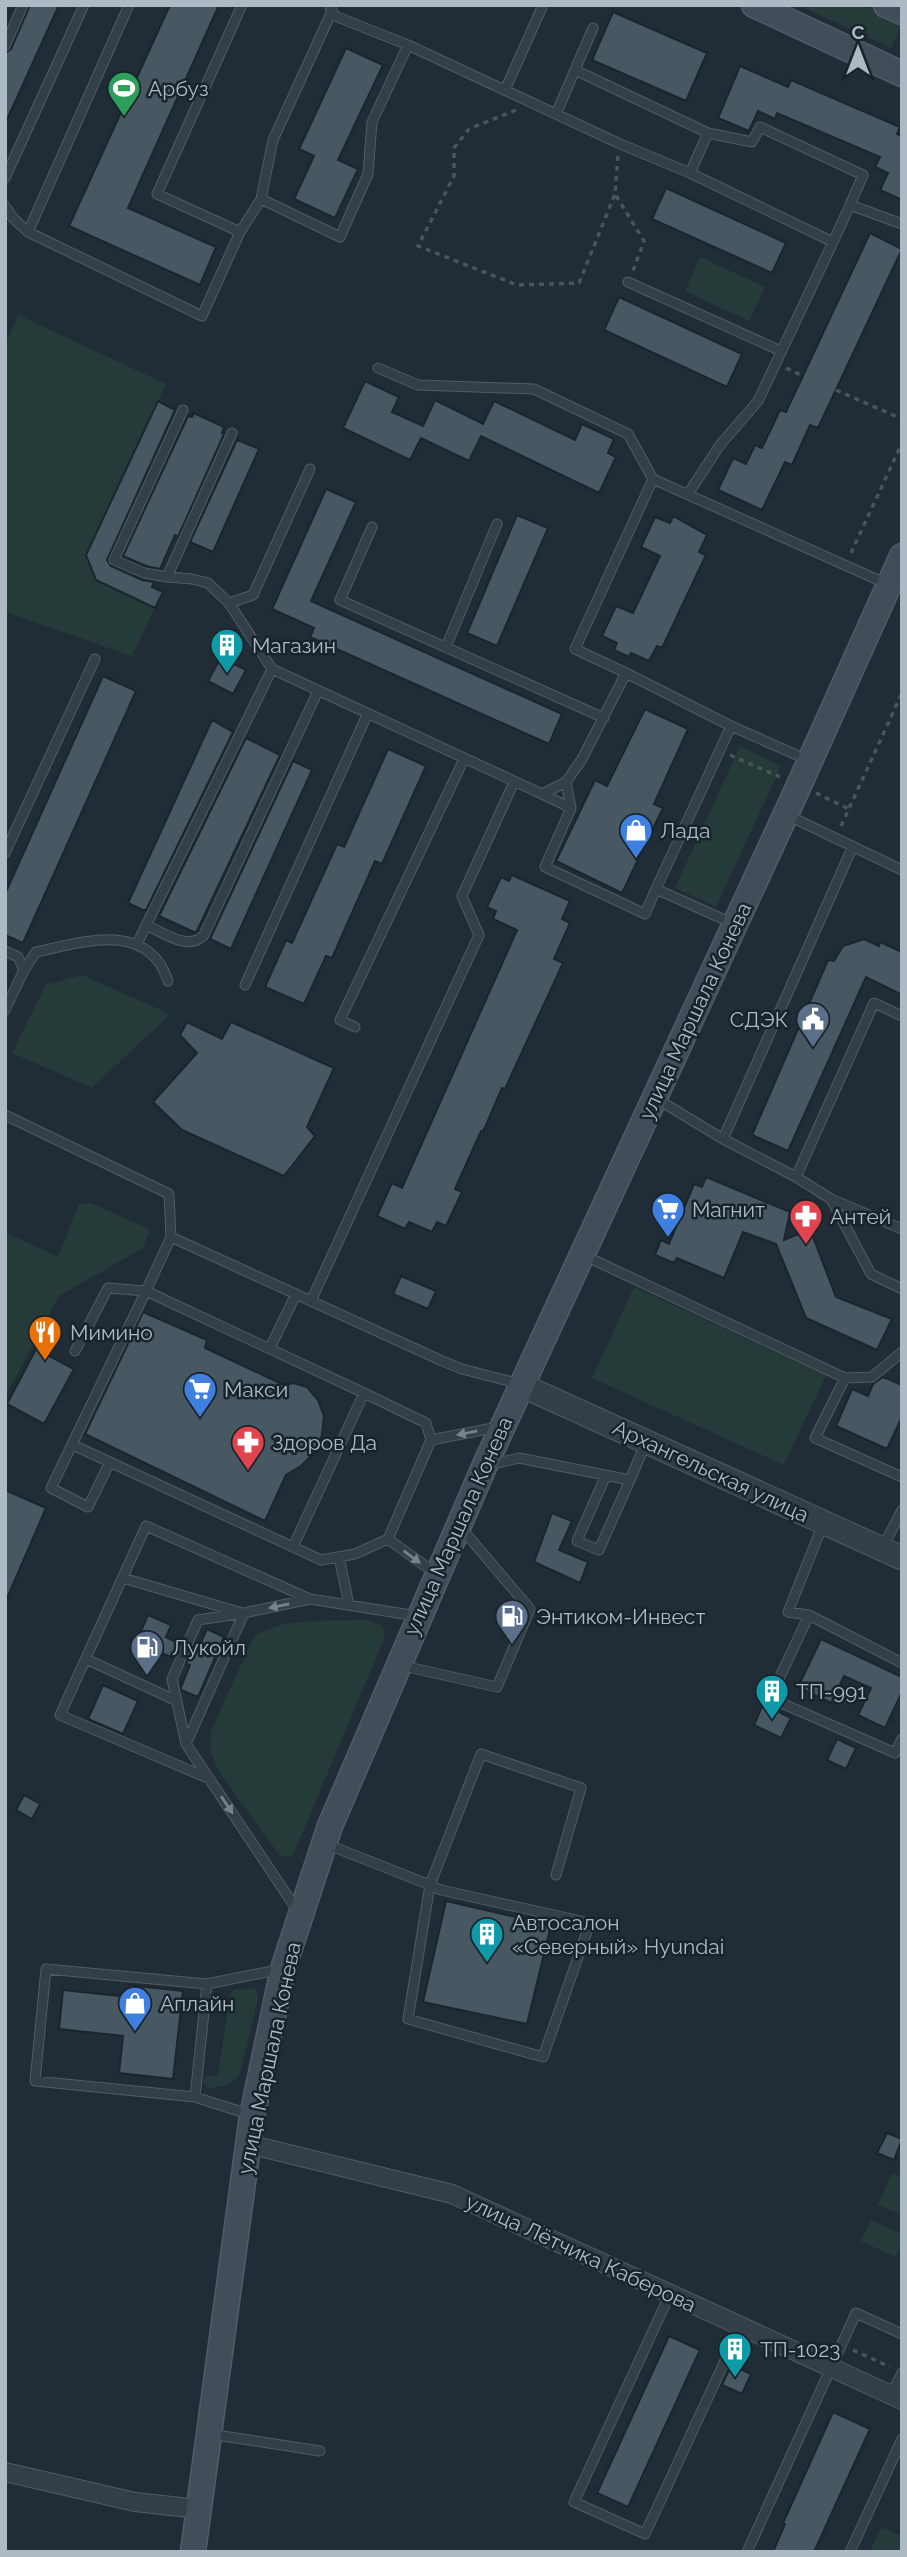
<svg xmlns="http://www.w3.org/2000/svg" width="907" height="2557" font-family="Raleway,sans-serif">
<rect width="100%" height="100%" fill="#202d36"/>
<!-- green -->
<path fill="#253b39" d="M798 5H863L902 24 891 48Z
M700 257 765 287 749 321 685 291Z
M18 315 166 384 86 555 96 580 155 608 132 656 5 612V345Z
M740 746 781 766 716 907 675 888Z
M82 975 170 1014 92 1088 12 1053 46 985Z
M91 1203 150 1229 143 1248 59 1296 5 1397V1232L58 1257 79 1204Z
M634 1287 826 1375 784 1465 592 1378Z
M367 1620 381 1625 385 1632 384 1639 294 1853 290 1856H280L217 1769 211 1751V1731L254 1636C286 1616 330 1622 367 1620Z
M253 1988 258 1993V1999L239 2076 226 2086 208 2088 203 2081 207 2076 218 2075 230 1994 233 1990Z
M902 2167V2215L878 2205 892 2173 898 2176Z
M871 2220 902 2234V2251L899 2250 895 2257 861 2241Z
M881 2527 902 2536V2552H870Z"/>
<!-- building -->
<path fill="#485862" stroke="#1b252d" stroke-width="2" d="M30 5H59L5 124V53L11 49Z
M170 5H219L128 208 216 247 200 285 69 226Z
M613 12 707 53 686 101 592 60Z
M346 48 383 65 338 160 358 169 335 218 294 199 314 156 299 149Z
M740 66 788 87 791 80 900 127 897 134 902 136V200L880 190 888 173 875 167 880 157 777 113 775 119 758 111 749 131 718 118Z
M666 188 786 243 772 273 652 219Z
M870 233 902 249 818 428 810 425 792 465 785 462 762 510 718 490 733 458 746 464 755 445 762 448 780 410 786 412Z
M619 297 742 354 727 387 604 330Z
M365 381 399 397 392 412 423 426 435 400 483 424 494 401 575 440 582 424 614 439 608 453 616 457 599 493 481 436 469 461 421 438 410 460 343 428Z
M158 401 175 410 107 560 111 566 142 580 154 582 152 587 163 592 155 608 96 580 86 555Z
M194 413 224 427 222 433 224 434 178 537 175 535 160 569 146 566 123 556 188 416 192 417Z
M237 440 259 449 213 552 190 542Z
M326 489 356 502 311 601 562 714 549 744 310 637 314 628 272 609Z
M517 515 548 528 497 646 467 633Z
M673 516 707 535 699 552 706 555 662 648 657 646 649 661 631 653 629 657 614 650 617 643 602 636 616 606 633 613 660 556 641 547 655 517 670 523Z
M221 657 246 670 233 694 208 681Z
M103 676 136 691 23 943 5 935V894Z
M645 709 688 729 654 804 663 808 622 893 556 861 595 780 607 786Z
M212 720 233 732 146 910H143L128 903Z
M246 738 280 755 196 933 159 916Z
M388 749 426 766 382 864 375 861 332 958 326 956 304 1004 265 987 286 940 292 943 337 844 344 847Z
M293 761 312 770 231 949 210 939Z
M512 875 570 901 562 919 570 923 554 959 563 963 505 1089 502 1088 483 1132 481 1131 455 1189 462 1192 446 1226 437 1222 432 1232 409 1222 405 1229 377 1216 392 1183 402 1188 517 930 493 919 496 911 487 907 501 877 509 881Z
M864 939 879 946 880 942 902 952V995L866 977 788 1151 752 1135 828 960 834 961 843 946Z
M187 1022 222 1039 231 1022 334 1068 307 1127 315 1136 284 1176 182 1130 153 1102 197 1053 180 1035Z
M706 1177 790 1212 784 1240 810 1229 836 1297 892 1319 877 1350 806 1318 776 1244 743 1232 724 1278 677 1258 674 1263 655 1255 661 1240 669 1244 694 1184 702 1187Z
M401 1276 436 1291 428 1309 393 1294Z
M143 1312 207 1340 205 1348 284 1385 293 1383 307 1387 318 1400 324 1416 322 1435 314 1453 301 1466 286 1475 265 1521 85 1434Z
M36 1349 74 1369 44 1424 7 1404Z
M883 1377 902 1385V1417L887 1449 836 1426 852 1389 868 1396 873 1384Z
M5 1490 46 1508 5 1603Z
M552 1513 572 1521 559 1550 588 1562 580 1583 534 1562Z
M148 1615 171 1625 166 1637 180 1644 174 1658 159 1652 155 1662 132 1652Z
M207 1629 224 1637 198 1697 181 1690V1687L190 1665 186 1664 193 1649 197 1651Z
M821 1639 902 1677V1692L885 1728 858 1715 871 1688 844 1676 831 1703 798 1687Z
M103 1685 138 1701 123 1734 88 1719Z
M763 1704 791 1718 781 1738 754 1725Z
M837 1739 856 1748 846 1769 827 1760Z
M24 1795 40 1804 32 1819 16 1810Z
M446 1901 551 1925 527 2024 423 2002Z
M129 1985 183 1991 173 2079 119 2073 123 2036 59 2029 63 1990 128 1997Z
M887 2133 902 2139 894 2160 877 2153Z
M669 2336 700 2350 628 2507 597 2493Z
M731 2365 751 2374 742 2394 722 2385Z
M833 2412 870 2429 814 2552H773L785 2524 783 2523Z"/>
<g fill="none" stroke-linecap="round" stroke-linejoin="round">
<defs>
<path id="service" d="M242 5 157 194 240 232 261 199 340 237 368 174 372 122 408 45
M329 5 335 16 408 45 618 143 690 173 833 242 850 205 902 224
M5 46 23 5
M575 70 708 133
M505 90 543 5
M556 114 593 28
M690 173 708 133 752 142 760 127 863 175 850 205
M5 178 84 5
M261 199 273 140 332 11
M5 206 13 218 28 232 202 316 240 232
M28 232 129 5
M628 282 781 351
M378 368 418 385 534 389 628 434 653 479 887 584
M183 410 114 560 144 573 167 577 232 433
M688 494 720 445 758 401 833 242
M372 527 340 600 604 718
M167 577 192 579 208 583 229 603 272 669 542 794 566 782 582 759 626 673 731 726 808 760
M229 603 253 595 310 469
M446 647 497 524
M626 673 575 649 653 479
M731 726 656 889 734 924
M566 782 571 808
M542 794 571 808 545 867 645 914 656 889
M787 815 902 870
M5 853 95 659
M146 925C163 932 188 952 204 935L318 691
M137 944 272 669
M5 951 18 957 24 970
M245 985 367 715
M5 1010 24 970 36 952C83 942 148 920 168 981
M355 1027 340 1020 464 759
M657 1099 723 1139 796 1177 831 1199 871 1274 902 1289
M5 1115 169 1194 171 1237
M723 1139 853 846
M796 1177 874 1003 902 1016
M831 1199 902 1229
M583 1255 845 1378 815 1438 902 1477
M311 1301 479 935 462 896 514 782
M270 1348 296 1294
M75 1351 108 1288 146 1291 51 1488 88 1507 110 1462
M845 1378 872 1377 902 1352
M431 1440 498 1427
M73 1445 321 1560 355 1554 388 1539 431 1440 426 1423 364 1393
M489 1465 519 1458 630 1480 646 1442
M606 1475 577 1541 599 1550 630 1480
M823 1524 788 1612 809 1615 902 1663
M388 1539 435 1573
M293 1547 364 1393 146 1291 171 1237 440 1360 462 1369 520 1384
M882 1549 902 1510
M339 1557 349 1605
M123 1578 239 1612
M809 1615 770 1698 895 1753 902 1739
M86 1659 177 1701
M399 1665 497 1687 530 1609 462 1529
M186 1744 172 1679 198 1620 244 1613
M210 1779 60 1715 146 1526 310 1599
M326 1844 430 1885 441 1890 590 1923 543 2057 408 2019 430 1885 481 1754 581 1788 556 1875
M299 1913 186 1744 244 1613 310 1599 417 1616
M195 2097 207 1984
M251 2115 195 2097 35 2081 46 1969 207 1984 282 1969
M670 2294 574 2502 645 2534 741 2326
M891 2395 902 2373
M210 2434 320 2451
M747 2552 856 2313 902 2334
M850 2552 902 2439"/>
<path id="minor" d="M248 2144 452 2194 902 2400
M5 2472 135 2502 198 2509"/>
<path id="tertiary" d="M521 1385 902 1558"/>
<path id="secondary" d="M754 5 902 74
M886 5 902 12
M193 2552 252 2116 283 1969 330 1826 484 1467 791 803 902 556"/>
</defs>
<!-- service casing -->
<use href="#service" stroke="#515c65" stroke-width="11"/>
<!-- minor casing -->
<use href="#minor" stroke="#515c65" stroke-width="20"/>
<!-- tertiary casing -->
<use href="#tertiary" stroke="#515c65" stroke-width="25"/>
<!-- secondary casing -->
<use href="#secondary" stroke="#515c65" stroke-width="27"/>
<!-- path -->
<path stroke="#435857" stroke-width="3.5" stroke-dasharray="5 5" stroke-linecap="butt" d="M516 110 469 129 454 148V176L418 246 517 285 579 283 615 194
M618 156 615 194 644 241 633 271
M786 368 803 376
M836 390 902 419
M851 553 902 443
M730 755 780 777
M816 793 849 809
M841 826 902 693
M853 2350 890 2367"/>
<!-- service -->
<use href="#service" stroke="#333e47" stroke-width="9"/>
<!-- minor -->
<use href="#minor" stroke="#333e47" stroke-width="18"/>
<!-- tertiary -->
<use href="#tertiary" stroke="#333e47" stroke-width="23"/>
<!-- secondary -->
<use href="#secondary" stroke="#414e5a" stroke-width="24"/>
</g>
<!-- one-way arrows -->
<defs><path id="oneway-solid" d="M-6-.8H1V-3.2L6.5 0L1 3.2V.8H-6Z" transform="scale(1.75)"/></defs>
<g fill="#76828c">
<use href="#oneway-solid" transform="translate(467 1433) rotate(169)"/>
<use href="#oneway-solid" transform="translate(412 1557) rotate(37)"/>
<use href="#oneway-solid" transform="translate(279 1606) rotate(168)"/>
<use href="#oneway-solid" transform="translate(227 1805) rotate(56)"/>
</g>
<!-- icons -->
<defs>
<symbol id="stadium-pin" viewBox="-11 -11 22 30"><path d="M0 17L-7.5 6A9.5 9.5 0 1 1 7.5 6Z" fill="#2e9e5b" stroke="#19232b"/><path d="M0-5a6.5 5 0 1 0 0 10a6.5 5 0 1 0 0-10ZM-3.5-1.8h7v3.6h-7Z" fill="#fff"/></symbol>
<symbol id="building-pin" viewBox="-11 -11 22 30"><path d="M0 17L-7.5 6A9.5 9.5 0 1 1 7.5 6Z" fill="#0f9aa8" stroke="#19232b"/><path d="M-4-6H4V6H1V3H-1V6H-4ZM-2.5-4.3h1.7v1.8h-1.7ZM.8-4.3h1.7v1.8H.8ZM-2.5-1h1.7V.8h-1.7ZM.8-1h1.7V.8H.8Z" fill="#fff"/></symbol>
<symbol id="shop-pin" viewBox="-11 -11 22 30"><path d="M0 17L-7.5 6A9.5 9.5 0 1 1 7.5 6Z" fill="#3f7fe0" stroke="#19232b"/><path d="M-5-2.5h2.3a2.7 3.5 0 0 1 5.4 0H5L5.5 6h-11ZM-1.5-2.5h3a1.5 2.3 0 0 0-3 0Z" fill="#fff"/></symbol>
<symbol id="civic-pin" viewBox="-11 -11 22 30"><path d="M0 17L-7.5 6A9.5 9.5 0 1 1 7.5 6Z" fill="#5c6f8a" stroke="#19232b"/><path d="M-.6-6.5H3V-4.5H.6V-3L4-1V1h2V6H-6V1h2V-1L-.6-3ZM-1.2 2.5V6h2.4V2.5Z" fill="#fff"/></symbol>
<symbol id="supermarket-pin" viewBox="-11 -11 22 30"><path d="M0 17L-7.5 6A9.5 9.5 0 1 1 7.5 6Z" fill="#3f7fe0" stroke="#19232b"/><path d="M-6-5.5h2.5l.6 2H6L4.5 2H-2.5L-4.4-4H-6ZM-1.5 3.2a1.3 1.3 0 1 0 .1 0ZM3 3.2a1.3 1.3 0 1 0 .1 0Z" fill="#fff"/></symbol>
<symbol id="pharmacy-pin" viewBox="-11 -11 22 30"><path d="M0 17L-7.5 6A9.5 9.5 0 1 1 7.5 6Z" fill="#e0444e" stroke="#19232b"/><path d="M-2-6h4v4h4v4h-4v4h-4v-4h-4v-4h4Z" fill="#fff"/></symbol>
<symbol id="restaurant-pin" viewBox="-11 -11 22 30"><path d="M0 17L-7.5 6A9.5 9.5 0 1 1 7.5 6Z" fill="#e8710a" stroke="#19232b"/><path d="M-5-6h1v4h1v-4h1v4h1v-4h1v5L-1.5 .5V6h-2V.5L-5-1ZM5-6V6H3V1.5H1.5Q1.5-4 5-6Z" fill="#fff"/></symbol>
<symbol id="fuel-pin" viewBox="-11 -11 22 30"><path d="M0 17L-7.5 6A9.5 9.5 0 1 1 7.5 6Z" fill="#5c6f8a" stroke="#19232b"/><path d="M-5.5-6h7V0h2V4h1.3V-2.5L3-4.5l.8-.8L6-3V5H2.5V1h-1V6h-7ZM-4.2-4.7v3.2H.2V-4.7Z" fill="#fff"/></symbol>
</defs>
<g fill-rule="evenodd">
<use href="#stadium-pin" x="105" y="69" width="38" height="52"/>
<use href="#building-pin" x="208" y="626" width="38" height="52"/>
<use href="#shop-pin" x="617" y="811" width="38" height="52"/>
<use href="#civic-pin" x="794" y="1000" width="38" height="52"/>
<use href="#supermarket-pin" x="649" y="1190" width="38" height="52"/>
<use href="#pharmacy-pin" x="787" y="1197" width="38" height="52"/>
<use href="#restaurant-pin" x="26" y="1313" width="38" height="52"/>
<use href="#supermarket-pin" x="181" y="1370" width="38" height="52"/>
<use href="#pharmacy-pin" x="229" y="1423" width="38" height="52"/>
<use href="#fuel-pin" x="493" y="1597" width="38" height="52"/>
<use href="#fuel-pin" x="128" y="1628" width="38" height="52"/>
<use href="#building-pin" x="753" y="1672" width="38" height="52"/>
<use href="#building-pin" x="468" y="1915" width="38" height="52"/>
<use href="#shop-pin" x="116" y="1984" width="38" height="52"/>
<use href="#building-pin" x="716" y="2330" width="38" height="52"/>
</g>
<g text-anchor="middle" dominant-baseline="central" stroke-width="5" stroke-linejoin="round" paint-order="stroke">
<!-- poi labels -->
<g font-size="21" fill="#adbac4" stroke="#19232b" text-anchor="start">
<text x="148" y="88">Арбуз</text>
<text x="252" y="645">Магазин</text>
<text x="660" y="830">Лада</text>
<text x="788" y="1019" text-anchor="end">СДЭК</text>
<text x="692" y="1209">Магнит</text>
<text x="830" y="1216">Антей</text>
<text x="70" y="1332">Мимино</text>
<text x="224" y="1389">Макси</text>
<text x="272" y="1442">Здоров Да</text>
<text x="536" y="1616">Энтиком-Инвест</text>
<text x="172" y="1647">Лукойл</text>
<text x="796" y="1691">ТП-991</text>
<text x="512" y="1922">Автосалон<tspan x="512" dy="24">«Северный» Hyundai</tspan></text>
<text x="160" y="2003">Аплайн</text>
<text x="760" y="2349">ТП-1023</text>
</g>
<!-- street labels -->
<g font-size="21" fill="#adbac4" stroke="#19232b">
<text transform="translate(695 1011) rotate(-65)">улица Маршала Конева</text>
<text transform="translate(711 1471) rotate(25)">Архангельская улица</text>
<text transform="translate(458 1526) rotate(-66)">улица Маршала Конева</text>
<text transform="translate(269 2058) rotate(-78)">улица Маршала Конева</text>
<text transform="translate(581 2253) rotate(25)">улица Лётчика Каберова</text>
</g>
</g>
<!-- border -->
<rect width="907" height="2557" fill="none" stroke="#adbac4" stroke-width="14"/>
<!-- north arrow -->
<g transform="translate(858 49)" stroke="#19232b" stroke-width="5" paint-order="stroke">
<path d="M0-5L12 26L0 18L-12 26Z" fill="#adbac4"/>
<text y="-10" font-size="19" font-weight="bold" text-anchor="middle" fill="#adbac4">С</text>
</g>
</svg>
